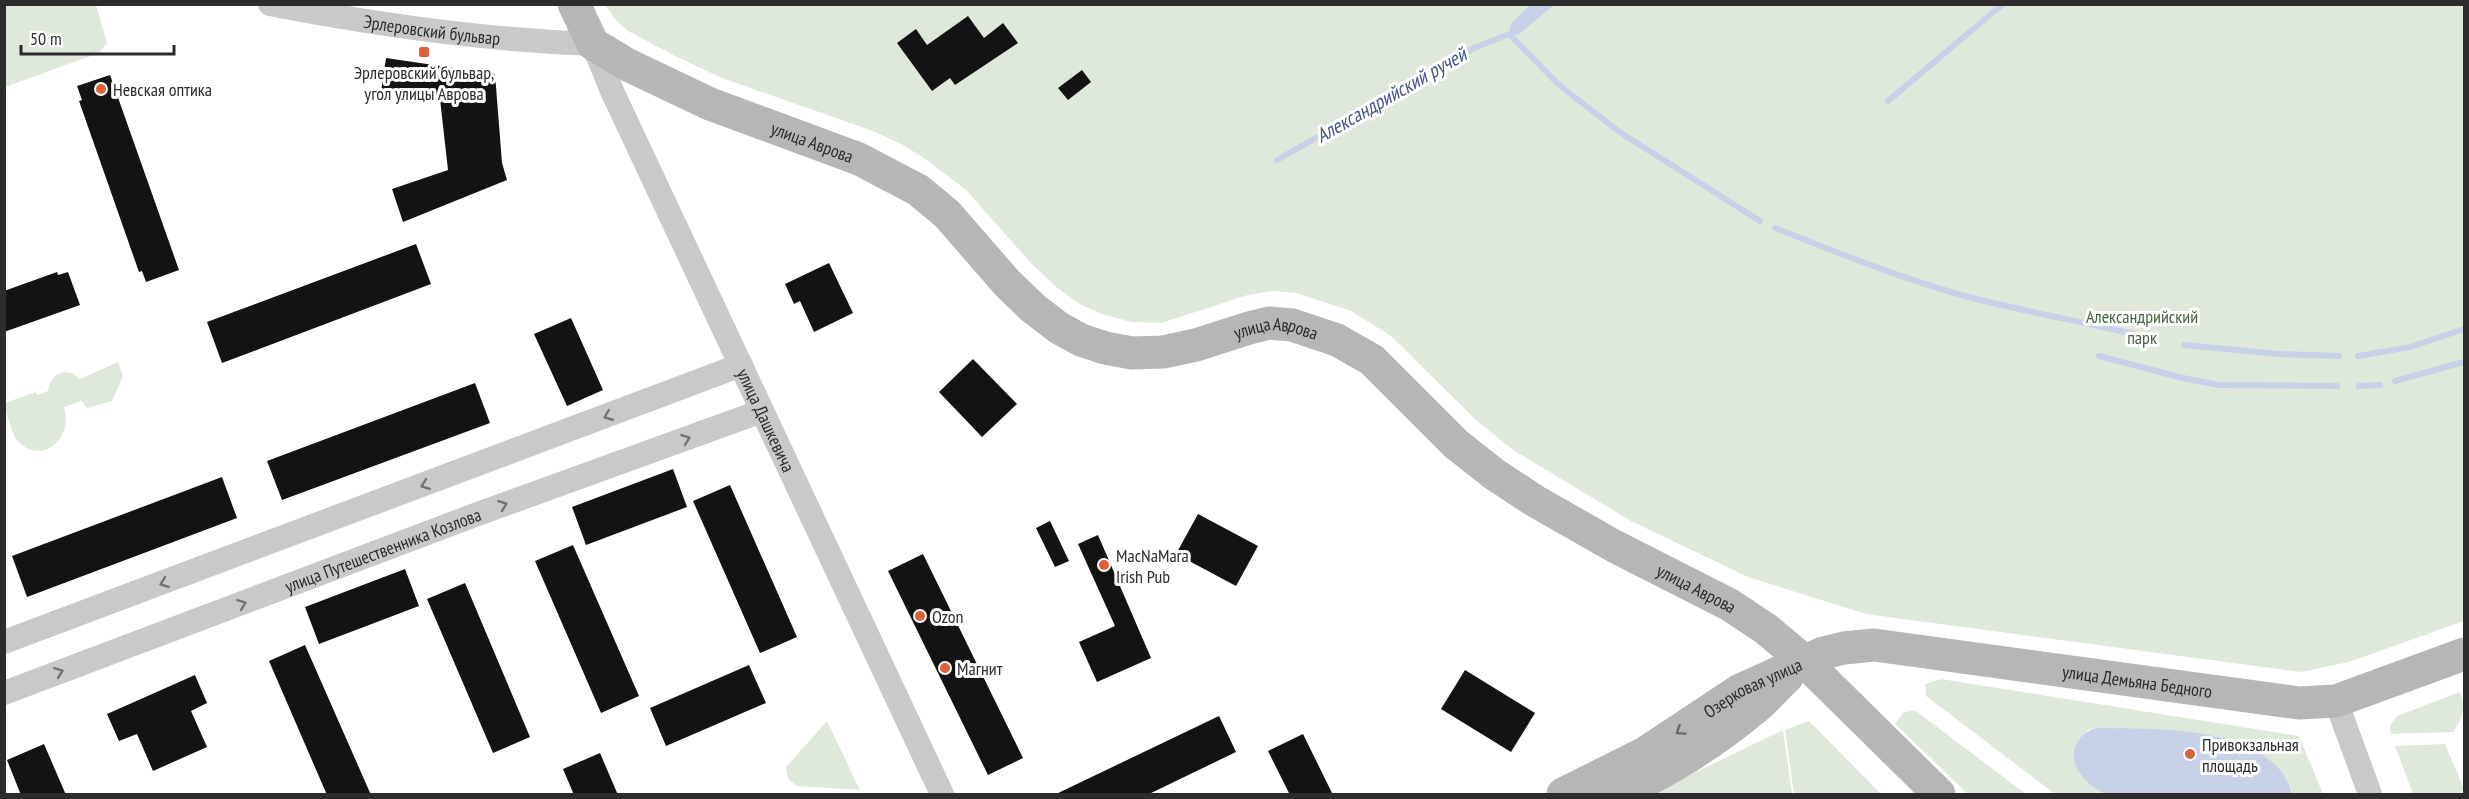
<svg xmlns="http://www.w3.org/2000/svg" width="2469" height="799" font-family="'PT Sans Narrow',sans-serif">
<rect width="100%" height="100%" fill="#fff"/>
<!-- green -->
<path fill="#dee9db" d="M5 4 96 5 107 43 99 53 5 87Z
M605 5H2464V621L2349 662 2301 672 1866 614 1748 577 1631 521 1513 450 1477 421 1391 336 1351 311 1296 293 1272 291 1248 295 1161 323 1131 322 1099 313 1078 303 1055 286 1031 263 966 190 924 158 901 144 873 131 722 78 675 56 628 31 616 20Z
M118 362 123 376 112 401 87 408 82 401 64 407C74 443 37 466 16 439 13 434 11 427 9 421 7 415 4 410 5 403L36 392 37 395 48 391C50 373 67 366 80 379Z
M1941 679 2299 736 2323 794H2292V791L2185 732 2097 728 2087 730 2104 794H2055L1926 696 1925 684Z
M2460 692C2467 709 2462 717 2454 732L2391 734 2390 726 2397 716Z
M1909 711H1916L2026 794H1968L1895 724 1903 713Z
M827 721 860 790 797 786 788 779 786 767Z
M1809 721 1881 794H1794L1785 730Z
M1783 730 1792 794H1648L1663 788Z
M2445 744 2464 789 2460 794H2413L2395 746Z"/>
<!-- water -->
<path fill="#c7d1e8" d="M1530 5H1554L1518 35 1509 34 1511 23Z
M2097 728C2154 729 2274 724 2292 794H2104C2097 789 2087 783 2082 776 2066 758 2075 733 2097 728Z"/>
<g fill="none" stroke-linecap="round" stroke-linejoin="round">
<!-- stream -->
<path stroke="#c7d1e8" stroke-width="6" d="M1888 101 2003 4
M1277 160 1474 48 1509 34 1559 85 1621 133 1760 221
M1775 228C1836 252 1898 277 1961 295 2025 312 2090 323 2154 339
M2184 345 2279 354 2339 356
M2099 356 2183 378 2219 385 2337 386
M2358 356 2410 347 2464 329
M2395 381 2464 362
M2359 386 2380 385"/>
</g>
<!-- building -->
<path fill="#131313" d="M968 16 984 38 1003 23 1018 43 955 85 950 78 932 91 897 43 916 29 927 45Z
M386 58 495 74 502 163 507 180 403 222 392 189 448 170 440 99 381 92Z
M1082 70 1091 82 1068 100 1058 88Z
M110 75 179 270 146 282 142 271 139 272 79 101 82 100 77 86Z
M416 244 431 284 222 363 207 322Z
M829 263 853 313 814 332 800 301 794 304 785 284Z
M57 272 58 275 68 272 80 305 4 332V291Z
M571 318 603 390 567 406 534 334Z
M973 359 1017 404 982 437 939 392Z
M475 383 490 423 282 500 267 461Z
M673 469 687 507 586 545 572 507Z
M222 477 237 518 27 597 12 556Z
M730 485 797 637 760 653 693 501Z
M1198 514 1258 546 1236 586 1176 554Z
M1050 521 1069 561 1055 567 1036 528Z
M1098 535 1151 658 1097 682 1079 642 1115 626 1078 544Z
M573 545 639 696 601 713 535 561Z
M923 554 1023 758 988 775 888 571Z
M405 569 419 606 319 644 305 607Z
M465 583 530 737 493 753 427 599Z
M305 645 371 795H327L269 661Z
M749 665 766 703 666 746 650 708Z
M1465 670 1535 713 1511 752 1441 709Z
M195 675 207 703 191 711 207 747 153 771 137 734 119 741 107 714Z
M1219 716 1236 752 1147 795H1054Z
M1303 734 1333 795H1290L1268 751Z
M44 744 66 795H21L7 760Z
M600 753 618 795H574L563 769Z"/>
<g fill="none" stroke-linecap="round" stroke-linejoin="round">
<!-- street -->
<g stroke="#c9c9c9" stroke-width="24">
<path id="s1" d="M270 4C377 25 485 40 593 44L612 91 942 794"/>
<path d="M4 642 741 365"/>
<path id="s2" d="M4 693 475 515 762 411"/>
<path d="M2336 701 2370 794"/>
</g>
<!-- secondary -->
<g stroke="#b6b6b6" stroke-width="33">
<path id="s3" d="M574 4 593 44 628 65 710 104 859 159 918 190 947 214 1007 283 1033 308 1059 328 1081 340 1105 348 1132 353 1163 352 1196 345 1249 328 1269 323 1292 325 1337 340 1372 360 1456 444 1494 474 1535 501 1614 546 1730 605 1766 629 1803 660 1939 794"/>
<path id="s4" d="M1563 794 1645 753 1740 690 1823 653 1844 648 1874 645 2299 703 2336 701 2464 654"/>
<path d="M1617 794C1664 774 1715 742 1754 709 1766 700 1776 687 1787 677"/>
</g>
</g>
<!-- one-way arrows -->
<defs><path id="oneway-chevron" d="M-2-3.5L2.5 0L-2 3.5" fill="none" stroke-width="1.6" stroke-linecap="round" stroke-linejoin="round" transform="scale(1.5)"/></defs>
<g stroke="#737373">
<use href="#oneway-chevron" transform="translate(608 416) rotate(158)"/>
<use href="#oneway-chevron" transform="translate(686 439) rotate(-20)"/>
<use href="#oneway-chevron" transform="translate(425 485) rotate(160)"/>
<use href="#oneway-chevron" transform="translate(503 505) rotate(-20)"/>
<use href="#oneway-chevron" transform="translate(164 583) rotate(160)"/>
<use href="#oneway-chevron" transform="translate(242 604) rotate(-21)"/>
<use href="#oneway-chevron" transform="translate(59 672) rotate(-21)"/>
</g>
<use stroke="#6a6a6a" href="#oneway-chevron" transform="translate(1680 731) rotate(146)"/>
<!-- markers -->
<g fill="#da6138" stroke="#fff" stroke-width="2">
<rect x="418" y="46" width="12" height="12" rx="3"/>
<circle cx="101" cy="89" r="6"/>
<circle cx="1104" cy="565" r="6"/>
<circle cx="920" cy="616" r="6"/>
<circle cx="945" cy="668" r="6"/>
<circle cx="2190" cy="754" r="6"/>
</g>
<g text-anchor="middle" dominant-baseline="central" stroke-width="6" stroke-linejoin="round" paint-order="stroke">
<!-- street labels -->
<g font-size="18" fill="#2c2c2c" stroke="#fff">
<text stroke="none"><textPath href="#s1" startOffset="164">Эрлеровский бульвар</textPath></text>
<text stroke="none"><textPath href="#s3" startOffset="285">улица Аврова</textPath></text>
<text stroke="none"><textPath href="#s3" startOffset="825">улица Аврова</textPath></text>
<text stroke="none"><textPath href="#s1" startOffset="740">улица Дашкевича</textPath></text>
<text stroke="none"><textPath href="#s2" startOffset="405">улица Путешественника Козлова</textPath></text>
<text stroke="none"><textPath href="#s3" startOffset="1329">улица Аврова</textPath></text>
<text stroke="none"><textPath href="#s4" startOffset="614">улица Демьяна Бедного</textPath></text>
<text stroke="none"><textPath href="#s4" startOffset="218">Озерковая улица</textPath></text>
</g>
<!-- poi labels -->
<g font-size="18" fill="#2c2c2c" stroke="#fff" text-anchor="start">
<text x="424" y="72" text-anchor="middle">Эрлеровский бульвар,<tspan x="424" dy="21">угол улицы Аврова</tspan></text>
<text x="113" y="89">Невская оптика</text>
<text x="1116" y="555">MacNaMara<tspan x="1116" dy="21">Irish Pub</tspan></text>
<text x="932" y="616">Ozon</text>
<text x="957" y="668">Магнит</text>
<text x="2202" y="744">Привокзальная<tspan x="2202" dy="21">площадь</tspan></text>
</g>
<!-- park labels -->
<g font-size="18" fill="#43653d" stroke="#fff">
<text x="2142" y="316">Александрийский<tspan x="2142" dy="21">парк</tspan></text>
</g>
<!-- water labels -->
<g font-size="20" font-style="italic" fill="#405589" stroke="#fff">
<text transform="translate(1391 95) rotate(-30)">Александрийский ручей</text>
</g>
</g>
<!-- border -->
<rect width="2469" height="799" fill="none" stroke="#2c2c2c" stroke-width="12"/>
<!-- scale -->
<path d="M21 45v9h153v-9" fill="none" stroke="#2c2c2c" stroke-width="3"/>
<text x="30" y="45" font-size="18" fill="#2c2c2c" stroke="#ffffff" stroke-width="4.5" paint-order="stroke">50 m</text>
</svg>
